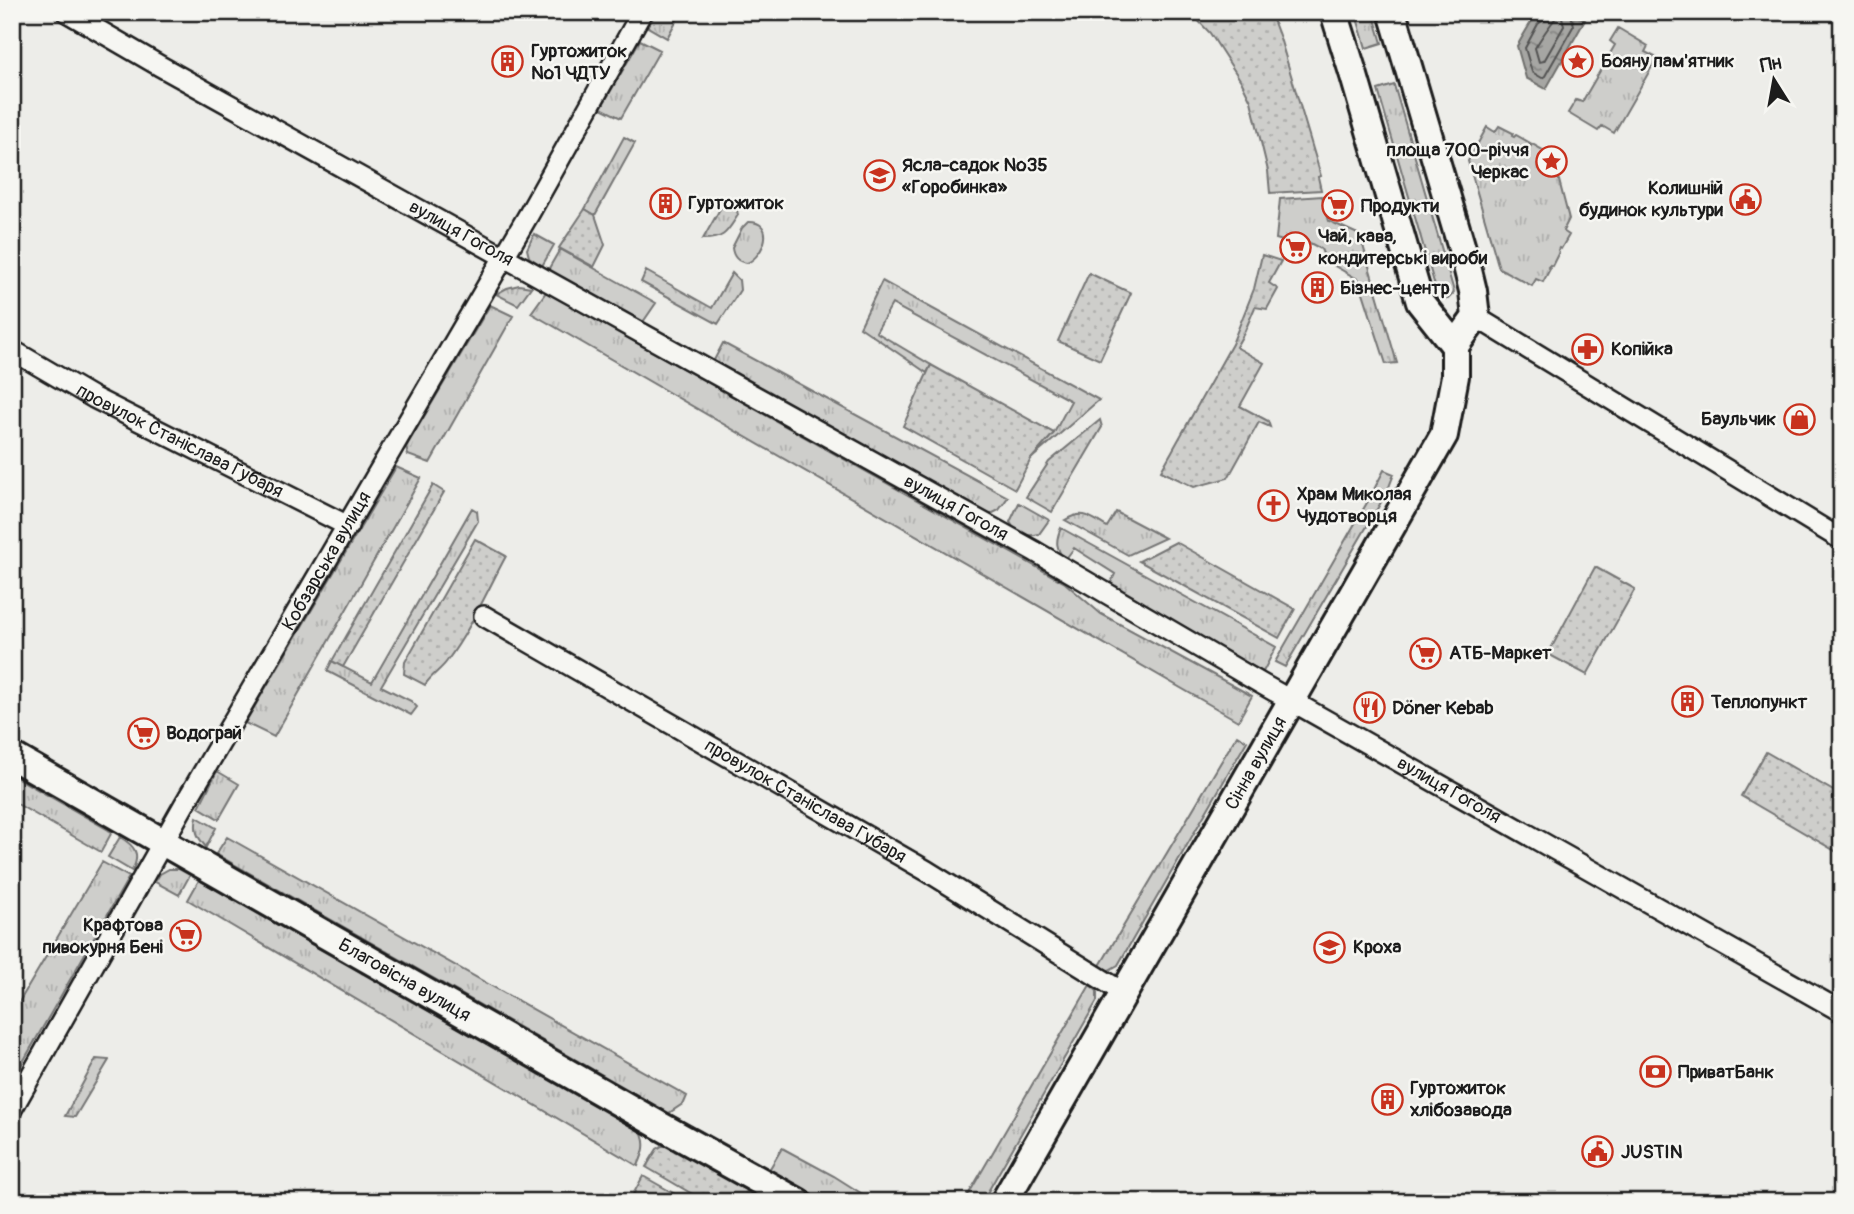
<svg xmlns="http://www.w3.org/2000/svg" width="1854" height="1214" font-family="Pangolin,sans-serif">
<defs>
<pattern id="grass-tufts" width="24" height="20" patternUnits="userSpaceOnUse" patternTransform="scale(1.75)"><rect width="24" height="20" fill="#cececb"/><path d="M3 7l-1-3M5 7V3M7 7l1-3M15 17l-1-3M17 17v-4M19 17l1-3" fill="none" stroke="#b0b0ae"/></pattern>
<pattern id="park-dots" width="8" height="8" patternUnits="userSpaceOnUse" patternTransform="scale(1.75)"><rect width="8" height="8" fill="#cececb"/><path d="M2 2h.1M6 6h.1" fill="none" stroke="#b0b0ae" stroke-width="1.8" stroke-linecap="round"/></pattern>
<pattern id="water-ripples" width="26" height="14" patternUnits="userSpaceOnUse" patternTransform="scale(1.75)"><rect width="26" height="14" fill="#a6a6a3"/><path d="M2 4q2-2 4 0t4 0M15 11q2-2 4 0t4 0" fill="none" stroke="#868684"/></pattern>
</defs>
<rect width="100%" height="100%" fill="#edede9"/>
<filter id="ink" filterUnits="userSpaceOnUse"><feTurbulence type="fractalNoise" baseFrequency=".0143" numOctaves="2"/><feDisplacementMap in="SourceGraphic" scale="14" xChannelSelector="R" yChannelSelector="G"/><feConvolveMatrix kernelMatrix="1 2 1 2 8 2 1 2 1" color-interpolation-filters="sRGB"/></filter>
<g filter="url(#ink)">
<!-- grass -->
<path fill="url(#grass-tufts)" stroke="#757574" stroke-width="2" d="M656 12H681L667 38 648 27Z
M1358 12H1373L1382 43 1366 48 1357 18Z
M1618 28 1648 46 1645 52 1657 58 1614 133 1602 126 1598 131 1568 113 1576 100 1582 102 1615 45 1610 41Z
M640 40 660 50 621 118 601 108Z
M1394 85 1453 288 1454 293 1448 299H1443L1437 293 1378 90Z
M1499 126 1513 133 1512 136 1514 137 1516 135 1530 143 1529 145 1531 146 1532 144 1546 152 1543 158 1555 165 1569 219 1563 231 1569 235 1561 249 1559 248 1558 250 1559 252 1552 266 1550 265 1548 267 1550 269 1543 282 1536 279 1532 286 1499 268 1468 161 1487 127 1495 132Z
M624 137 635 143 595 215 585 209Z
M1322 196 1329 221 1360 235 1397 363 1386 364 1359 280 1326 261 1321 249 1299 237 1296 245 1276 239 1280 199Z
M725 200 736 206 738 215C727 232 725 239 703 239Z
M748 222C777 221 764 256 747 263 738 262 733 257 732 248L742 228Z
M534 234 554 245 542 266 529 257 527 249Z
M560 249 656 303 641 325 548 270Z
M646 271 712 308 732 273 739 280 740 290 718 324 641 282Z
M882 281 1099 400 1031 459 1054 433 1071 401 892 304 876 332 931 365 927 373 860 327Z
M519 285 531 287 518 305 496 294 507 288Z
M546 292 1065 583 1101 614 1252 696 1238 721 531 313Z
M490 305 513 316 430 463 408 455 406 447Z
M723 343 1008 497 999 510 987 516 713 362Z
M396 467 421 478 274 737 245 723Z
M1384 470 1394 474 1387 492 1285 667 1275 662 1368 501Z
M1019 503 1049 520 1039 534C1027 537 1016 535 1010 522Z
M472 508 477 511 478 521 381 686 411 701 417 707 411 715 327 671 332 661 372 682Z
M1116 512 1165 538 1128 555 1065 520C1084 509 1090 517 1107 527Z
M1061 528 1276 647 1263 672 1109 587 1115 574 1074 548 1065 560C1056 549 1055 541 1061 528Z
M1237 735 1247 741 1118 965 1109 970 1098 969Z
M217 771 239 784 219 819 199 807Z
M12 775 112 832 101 852 12 801Z
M197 817 216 828 206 847C197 837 194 830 197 817Z
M120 837C135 846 141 854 132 871L108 857Z
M227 837 687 1096 684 1103 669 1113 216 854Z
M102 862 129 877 12 1081V1014Z
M169 869H179L190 875 179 895 155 882 160 874Z
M199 880 642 1133C647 1146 643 1154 638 1166L188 900Z
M1090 985 1097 991V1001L982 1202H964Z
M96 1059 109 1060 75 1117 65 1116Z
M782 1148 834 1176 875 1202H824L769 1170Z"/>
<!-- park -->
<path fill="url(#park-dots)" stroke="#757574" stroke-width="2" d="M1190 12H1270L1280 38 1321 176 1318 177 1321 190 1270 193 1268 171 1251 101 1241 81 1210 33Z
M585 209 595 215 605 245 594 267 559 248Z
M1262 255 1281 261 1269 283 1278 289 1267 309 1255 307 1244 333 1236 347 1264 363 1240 406 1268 421 1270 427 1259 422 1228 478 1194 487 1161 471 1232 344 1254 289Z
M1089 273 1131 293 1100 360 1058 341Z
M931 365 1054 433 1031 459 1015 489 903 426Z
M1100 420 1102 427 1052 512 1026 497 1049 462Z
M433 485 444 492 343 667 332 661Z
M475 539 506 556C487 591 471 629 447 661 441 670 431 675 425 685L404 674 405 662Z
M1176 542 1295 609 1279 638 1139 561Z
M1595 567 1635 589 1587 675 1548 654Z
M1766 752 1842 796V855L1741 796Z
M662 1146H669L767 1202H706L646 1167 657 1149Z
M643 1176 689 1202H629Z"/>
<!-- water -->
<path fill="url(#water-ripples)" stroke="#6f6f6d" stroke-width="2" d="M1551 12H1572L1585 20 1546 89 1526 78 1517 46 1534 17Z"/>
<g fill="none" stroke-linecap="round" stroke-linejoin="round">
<!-- shore -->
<path stroke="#535352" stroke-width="2" d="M1547 12 1545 19 1538 24 1525 48 1532 72 1542 78 1545 76 1574 25 1570 12
M1558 15 1562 17 1564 26 1544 61 1539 62 1535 48C1542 36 1550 25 1558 15Z"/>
<defs>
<g id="minor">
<path id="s1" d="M67 12 160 66 1036 552 1260 683 1842 1012"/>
<path d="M1476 317 1842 540"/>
<path id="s2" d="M12 350 94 398 348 526"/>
<path id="s3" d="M484 616 927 871 1124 993"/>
<path id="s4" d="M12 1109 184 805 529 214 642 12"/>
</g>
<g id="secondary">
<path d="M1334 12 1354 76 1420 302 1455 346"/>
<path id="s5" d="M12 756 659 1125 798 1202"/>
<path id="s6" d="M1004 1202 1444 435 1455 376V346L1476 317 1473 291 1466 262 1392 12"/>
</g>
</defs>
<!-- minor casing -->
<use href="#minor" stroke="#1c1c1c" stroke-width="24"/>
<!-- secondary casing -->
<use href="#secondary" stroke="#1c1c1c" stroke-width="32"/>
<!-- minor -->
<use href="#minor" stroke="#f6f6f2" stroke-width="19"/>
<!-- secondary -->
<use href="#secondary" stroke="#f6f6f2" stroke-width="26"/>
</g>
</g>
<!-- icons -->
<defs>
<symbol id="sight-ring" viewBox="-11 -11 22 22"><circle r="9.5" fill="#f6f6f2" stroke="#c8321e" stroke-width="1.5"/><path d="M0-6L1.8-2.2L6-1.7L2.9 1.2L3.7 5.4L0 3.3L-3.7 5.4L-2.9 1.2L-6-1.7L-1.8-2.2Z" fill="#c8321e"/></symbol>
<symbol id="building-ring" viewBox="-11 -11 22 22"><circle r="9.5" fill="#f6f6f2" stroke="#c8321e" stroke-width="1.5"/><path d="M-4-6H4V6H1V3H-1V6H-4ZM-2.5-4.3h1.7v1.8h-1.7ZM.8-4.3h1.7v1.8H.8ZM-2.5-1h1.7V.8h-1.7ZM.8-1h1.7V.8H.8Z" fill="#c8321e"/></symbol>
<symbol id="school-ring" viewBox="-11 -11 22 22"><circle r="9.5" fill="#f6f6f2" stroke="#c8321e" stroke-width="1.5"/><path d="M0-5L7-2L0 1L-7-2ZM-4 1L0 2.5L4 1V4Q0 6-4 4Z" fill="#c8321e"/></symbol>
<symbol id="civic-ring" viewBox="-11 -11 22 22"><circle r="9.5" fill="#f6f6f2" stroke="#c8321e" stroke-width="1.5"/><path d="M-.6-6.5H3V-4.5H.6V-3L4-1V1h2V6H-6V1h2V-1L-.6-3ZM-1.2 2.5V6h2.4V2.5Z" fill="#c8321e"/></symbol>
<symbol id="supermarket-ring" viewBox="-11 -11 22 22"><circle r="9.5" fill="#f6f6f2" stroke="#c8321e" stroke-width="1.5"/><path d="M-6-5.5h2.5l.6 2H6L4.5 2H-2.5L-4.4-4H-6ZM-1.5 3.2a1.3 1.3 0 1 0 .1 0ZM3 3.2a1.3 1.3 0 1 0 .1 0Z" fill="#c8321e"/></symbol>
<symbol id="pharmacy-ring" viewBox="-11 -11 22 22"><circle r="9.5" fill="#f6f6f2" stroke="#c8321e" stroke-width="1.5"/><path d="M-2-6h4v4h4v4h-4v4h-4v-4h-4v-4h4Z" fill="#c8321e"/></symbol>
<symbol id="shop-ring" viewBox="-11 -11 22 22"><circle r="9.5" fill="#f6f6f2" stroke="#c8321e" stroke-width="1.5"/><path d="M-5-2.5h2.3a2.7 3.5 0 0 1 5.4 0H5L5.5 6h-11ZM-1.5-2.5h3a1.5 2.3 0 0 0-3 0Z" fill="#c8321e"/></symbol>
<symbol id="church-ring" viewBox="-11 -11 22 22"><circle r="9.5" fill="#f6f6f2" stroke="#c8321e" stroke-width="1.5"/><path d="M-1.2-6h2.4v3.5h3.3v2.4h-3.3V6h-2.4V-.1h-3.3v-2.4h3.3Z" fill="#c8321e"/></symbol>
<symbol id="restaurant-ring" viewBox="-11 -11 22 22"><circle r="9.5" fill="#f6f6f2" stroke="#c8321e" stroke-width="1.5"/><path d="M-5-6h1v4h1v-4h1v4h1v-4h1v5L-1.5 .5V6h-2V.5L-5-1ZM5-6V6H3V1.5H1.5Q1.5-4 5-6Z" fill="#c8321e"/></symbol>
<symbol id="bank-ring" viewBox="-11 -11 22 22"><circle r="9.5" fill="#f6f6f2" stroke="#c8321e" stroke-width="1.5"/><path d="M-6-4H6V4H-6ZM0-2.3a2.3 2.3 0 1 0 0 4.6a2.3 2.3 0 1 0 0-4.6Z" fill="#c8321e"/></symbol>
</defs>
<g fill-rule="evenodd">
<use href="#sight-ring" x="1560" y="44" width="35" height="35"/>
<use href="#building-ring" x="490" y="44" width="35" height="35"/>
<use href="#sight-ring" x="1534" y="144" width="35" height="35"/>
<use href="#school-ring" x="862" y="158" width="35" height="35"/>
<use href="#civic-ring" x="1728" y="182" width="35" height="35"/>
<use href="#building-ring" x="648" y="186" width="35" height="35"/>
<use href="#supermarket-ring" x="1320" y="188" width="35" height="35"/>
<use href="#supermarket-ring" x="1278" y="230" width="35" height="35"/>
<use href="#building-ring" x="1300" y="270" width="35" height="35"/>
<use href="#pharmacy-ring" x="1570" y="332" width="35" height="35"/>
<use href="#shop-ring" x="1782" y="402" width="35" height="35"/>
<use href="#church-ring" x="1256" y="488" width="35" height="35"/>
<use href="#supermarket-ring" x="1408" y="636" width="35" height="35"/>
<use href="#building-ring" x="1670" y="684" width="35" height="35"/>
<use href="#restaurant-ring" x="1352" y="690" width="35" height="35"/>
<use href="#supermarket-ring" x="126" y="716" width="35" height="35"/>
<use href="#supermarket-ring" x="168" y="918" width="35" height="35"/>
<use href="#school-ring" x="1312" y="930" width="35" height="35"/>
<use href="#bank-ring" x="1638" y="1054" width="35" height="35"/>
<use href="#building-ring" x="1370" y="1082" width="35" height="35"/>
<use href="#civic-ring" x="1580" y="1134" width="35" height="35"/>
</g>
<g text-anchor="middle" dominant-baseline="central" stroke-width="5" stroke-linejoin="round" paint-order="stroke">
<!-- poi labels -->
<g font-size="19" font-weight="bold" fill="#1c1c1c" stroke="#f6f6f2" text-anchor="start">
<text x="531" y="51">Гуртожиток<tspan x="531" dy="22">№1 ЧДТУ</tspan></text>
<text x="1601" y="61">Бояну пам'ятник</text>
<text x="1529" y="150" text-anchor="end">площа 700-річчя<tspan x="1529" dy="22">Черкас</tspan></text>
<text x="902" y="165">Ясла-садок №35<tspan x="902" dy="22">«Горобинка»</tspan></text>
<text x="1723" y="188" text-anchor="end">Колишній<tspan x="1723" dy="22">будинок культури</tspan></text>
<text x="688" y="203">Гуртожиток</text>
<text x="1361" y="206">Продукти</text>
<text x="1318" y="236">Чай, кава,<tspan x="1318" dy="22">кондитерські вироби</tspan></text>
<text x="1340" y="288">Бізнес-центр</text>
<text x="1611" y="349">Копійка</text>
<text x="1776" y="419" text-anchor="end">Баульчик</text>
<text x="1297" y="494">Храм Миколая<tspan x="1297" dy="22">Чудотворця</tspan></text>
<text x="1449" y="653">АТБ-Маркет</text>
<text x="1711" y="702">Теплопункт</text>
<text x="1392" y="708">Döner Kebab</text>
<text x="166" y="733">Водограй</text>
<text x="163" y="925" text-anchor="end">Крафтова<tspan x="163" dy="22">пивокурня Бені</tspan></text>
<text x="1353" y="947">Кроха</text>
<text x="1678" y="1072">ПриватБанк</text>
<text x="1410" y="1088">Гуртожиток<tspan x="1410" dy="22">хлібозавода</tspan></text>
<text x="1621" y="1152">JUSTIN</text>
</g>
<!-- street labels -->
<g font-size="19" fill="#1c1c1c" stroke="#f6f6f2">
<text stroke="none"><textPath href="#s1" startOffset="452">вулиця Гоголя</textPath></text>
<text stroke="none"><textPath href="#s2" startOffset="191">провулок Станіслава Губаря</textPath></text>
<text stroke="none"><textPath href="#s1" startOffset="1018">вулиця Гоголя</textPath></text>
<text stroke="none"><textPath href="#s4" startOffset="632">Кобзарська вулиця</textPath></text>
<text stroke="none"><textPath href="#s6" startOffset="506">Сінна вулиця</textPath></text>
<text stroke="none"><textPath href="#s1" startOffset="1586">вулиця Гоголя</textPath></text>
<text stroke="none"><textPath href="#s3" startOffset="371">провулок Станіслава Губаря</textPath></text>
<text stroke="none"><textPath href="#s5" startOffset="452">Благовісна вулиця</textPath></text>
</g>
</g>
<!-- margin -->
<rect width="1854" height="1214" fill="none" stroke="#f6f6f2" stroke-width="42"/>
<rect x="21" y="21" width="1812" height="1172" fill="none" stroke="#1c1c1c" stroke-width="2.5" filter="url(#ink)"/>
<!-- north arrow -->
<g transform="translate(1774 80) rotate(349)" stroke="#f6f6f2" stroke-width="5" paint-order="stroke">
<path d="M0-5L12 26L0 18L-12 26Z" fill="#1c1c1c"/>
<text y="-10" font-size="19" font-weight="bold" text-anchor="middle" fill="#1c1c1c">Пн</text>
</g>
</svg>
